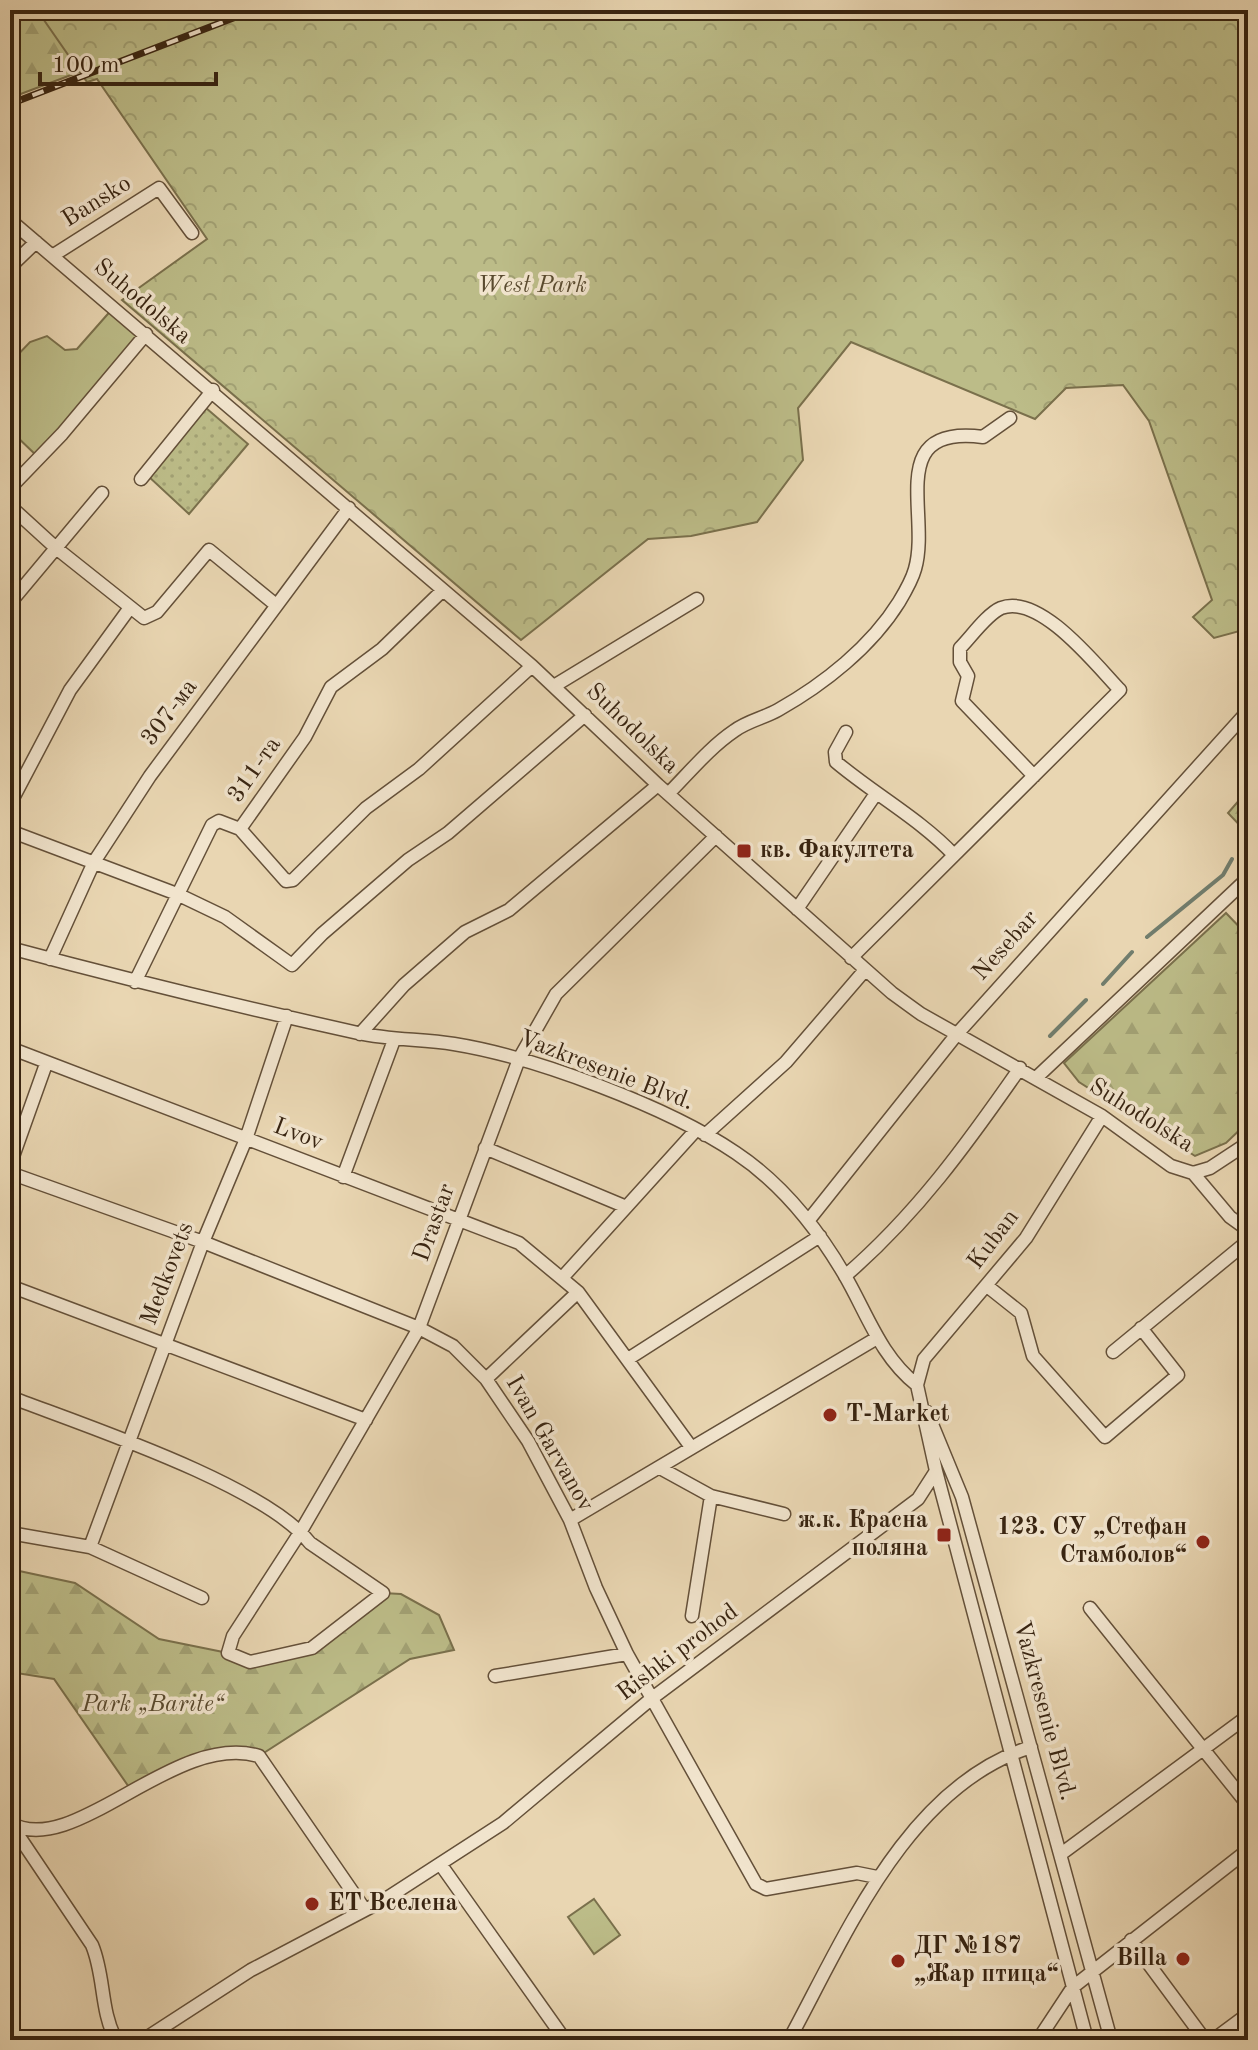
<svg xmlns="http://www.w3.org/2000/svg" width="1258" height="2050" font-family="'Old Standard TT',serif">
<defs>
<pattern id="forest-firs" width="22" height="20" patternUnits="userSpaceOnUse" patternTransform="scale(2)"><rect width="22" height="20" fill="#bcbc88"/><path d="M5 1l3.5 6h-7zM16 11l3.5 6h-7z" fill="#a2a174"/></pattern>
<pattern id="park-crowns" width="20" height="18" patternUnits="userSpaceOnUse" patternTransform="scale(2)"><rect width="20" height="18" fill="#bcbc88"/><path d="M2 6a3 3 0 1 1 6 0M12 15a3 3 0 1 1 6 0" fill="none" stroke="#a2a174"/></pattern>
<pattern id="garden-dots" width="8" height="8" patternUnits="userSpaceOnUse" patternTransform="scale(2)"><rect width="8" height="8" fill="#bcbc88"/><path d="M2 2h.1M6 6h.1" fill="none" stroke="#a2a174" stroke-width="1.8" stroke-linecap="round"/></pattern>
</defs>
<rect width="100%" height="100%" fill="#e9d6b2"/>
<filter id="stains"><feTurbulence type="fractalNoise" baseFrequency=".0025" numOctaves="4"/><feColorMatrix values="0 0 0 0 .2 0 0 0 0 .09 0 0 0 0 .02 0 0 0 .5 -.17"/></filter>
<radialGradient id="worn" r=".72"><stop offset=".6" stop-color="#630" stop-opacity="0"/><stop offset="1" stop-color="#630" stop-opacity=".3"/></radialGradient>
<!-- grass -->
<path fill="#bcbc88" stroke="#7a704c" stroke-width="2" d="M114 307 146 334 40 459 10 430V363L30 342 47 336 65 350 77 349Z
M594 1899 620 1935 594 1954 568 1917Z"/>
<!-- forest -->
<path fill="url(#forest-firs)" stroke="#7a704c" stroke-width="2" d="M14 10H244L10 98V14Z
M1248 790V834L1228 813Z
M1226 913 1248 936V1122L1226 1143 1195 1156 1079 1082 1064 1063Z
M10 1569 75 1583 159 1639 228 1653 250 1662 312 1648 383 1593 401 1594 439 1615 454 1650 410 1659 259 1756 221 1753 131 1790 54 1679 10 1672Z"/>
<!-- park -->
<path fill="url(#park-crowns)" stroke="#7a704c" stroke-width="2" d="M37 10H1248V635L1243 630 1214 638 1193 617 1212 600 1149 421 1123 385 1066 388 1035 419 851 342 798 408 803 460 757 522 691 536 648 539 521 640 122 300 207 239 97 79 87 82Z"/>
<!-- garden -->
<path fill="url(#garden-dots)" stroke="#7a704c" stroke-width="2" d="M206 408 248 444 189 514 148 476Z"/>
<g fill="none" stroke-linecap="round" stroke-linejoin="round">
<!-- stream -->
<path stroke="#717d6d" stroke-width="4" d="M1244 848 1248 846
M1147 937 1223 875 1232 859
M1103 984 1132 952
M1050 1036 1086 1000"/>
<defs>
<path id="minor" d="M10 220 532 666 658 785 892 993 921 1014 1102 1116 1171 1166 1193 1173 1230 1217 1248 1230
M52 256 159 188 192 233
M10 267 36 242
M141 479 213 390
M10 488 62 434 146 334
M10 506 56 548 144 618 157 612 209 550 276 605
M10 603 102 493
M554 686 697 599
M846 732 835 752 836 762C874 794 920 819 954 855
M668 794C689 773 709 748 734 731 747 721 764 718 778 710 824 684 871 647 899 602 905 592 912 580 915 569 931 514 884 424 983 437L1010 418
M10 804 70 690 129 609
M240 829 286 881 293 880 366 808 419 769 532 666
M240 829 305 737 331 687 382 649 443 590
M10 831 177 894 225 917 292 965 322 934 408 860 448 833 585 715
M797 909 875 795
M10 948C125 979 241 1007 358 1033 390 1040 422 1039 454 1044 535 1057 668 1107 736 1153 781 1183 817 1228 844 1274 867 1313 880 1356 917 1385
M851 958 1120 690C1096 665 1040 593 1001 608 987 614 971 637 960 648V662L968 676 962 701 1034 776
M50 959 94 862 150 776 349 508
M135 982 212 825 219 821 240 829
M360 1034 404 985 465 932 509 910 658 785
M10 1048 519 1243 578 1292 691 1447
M1037 1077 1248 878
M705 1135 786 1062 865 970
M485 1148 624 1206
M10 1165 46 1064
M10 1173 203 1242 419 1328 453 1346 486 1379 528 1441 570 1520 596 1588 627 1654 756 1884 766 1889 857 1873 877 1877
M1193 1173 1210 1168 1248 1143
M343 1177 394 1040
M808 1221 957 1034 1248 711
M845 1276C916 1215 967 1144 1020 1068
M562 1278 696 1130
M10 1286 366 1420
M987 1286 1021 1313 1033 1356 1105 1437 1178 1375 1141 1328
M1113 1352 1248 1241
M628 1359 820 1236
M486 1379 578 1292
M10 1397C83 1425 265 1485 310 1543L383 1593 312 1648 250 1662 228 1653 233 1636 301 1531 419 1328 519 1059 556 994 716 836
M927 1412 962 1497 1111 2040
M660 1468 711 1496 692 1616
M711 1496 784 1514
M570 1520 877 1338
M10 1533 90 1547 202 1598
M90 1547 203 1242 246 1139 287 1016
M1090 1608 1248 1805
M495 1676 627 1654
M10 1823C74 1860 174 1731 259 1756L365 1910
M12 1826 92 1945C105 1976 100 2010 116 2040
M1061 1854 1248 1716
M441 1865 565 2040
M1131 1940 1205 2040
M143 2040 251 1970 384 1900 503 1823 651 1699 918 1499 936 1471
M789 2040C846 1935 907 1786 1031 1747
M1038 2040 1073 1987 1248 1850
M1087 2040 936 1471 917 1385 924 1359 1026 1238 1102 1116
M1213 2040 1248 2014"/>
</defs>
<!-- minor casing -->
<use href="#minor" stroke="#645039" stroke-width="15"/>
<!-- minor -->
<use href="#minor" stroke="#f1e4cd" stroke-width="12"/>
<defs>
<path id="rail" d="M10 104 254 10"/>
</defs>
<!-- rail casing -->
<use href="#rail" stroke="#382411" stroke-width="7"/>
<!-- rail -->
<use href="#rail" stroke="#f1e4cd" stroke-width="4" stroke-dasharray="12" stroke-linecap="butt"/>
</g>
<!-- markers -->
<g fill="#8f2418" stroke="#f1e4cd" stroke-width="3">
<rect x="736" y="843" width="16" height="16" rx="4"/>
<circle cx="830" cy="1415" r="8"/>
<rect x="936" y="1527" width="16" height="16" rx="4"/>
<circle cx="1203" cy="1542" r="8"/>
<circle cx="312" cy="1904" r="8"/>
<circle cx="1183" cy="1959" r="8"/>
<circle cx="898" cy="1961" r="8"/>
</g>
<g text-anchor="middle" dominant-baseline="central" stroke-width="7" stroke-linejoin="round" paint-order="stroke">
<!-- street labels -->
<g font-size="24" fill="#382411" stroke="#f1e4cd">
<text transform="translate(97 202) rotate(-32)">Bansko</text>
<text transform="translate(142 302) rotate(40)">Suhodolska</text>
<text transform="translate(170 713) rotate(-53)">307-ма</text>
<text transform="translate(632 729) rotate(44)">Suhodolska</text>
<text transform="translate(255 770) rotate(-55)">311-та</text>
<text transform="translate(1006 946) rotate(-48)">Nesebar</text>
<text transform="translate(606 1071) rotate(21)">Vazkresenie Blvd.</text>
<text transform="translate(1141 1116) rotate(32)">Suhodolska</text>
<text transform="translate(298 1135) rotate(21)">Lvov</text>
<text transform="translate(435 1223) rotate(-70)">Drastar</text>
<text transform="translate(994 1240) rotate(-53)">Kuban</text>
<text transform="translate(168 1274) rotate(-69)">Medkovets</text>
<text transform="translate(549 1444) rotate(60)">Ivan Garvanov</text>
<text transform="translate(678 1653) rotate(-37)">Rishki prohod</text>
<text transform="translate(1044 1711) rotate(75)">Vazkresenie Blvd.</text>
</g>
<!-- park labels -->
<g font-size="24" font-style="italic" fill="#594a2f" stroke="#f1e4cd">
<text x="532" y="286">West Park</text>
<text x="153" y="1705">Park „Barite“</text>
</g>
<!-- poi labels -->
<g font-size="24" font-weight="bold" fill="#382411" stroke="#f1e4cd" text-anchor="start">
<text x="760" y="851">кв. Факултета</text>
<text x="846" y="1415">T-Market</text>
<text x="928" y="1521" text-anchor="end">ж.к. Красна<tspan x="928" dy="28">поляна</tspan></text>
<text x="1187" y="1528" text-anchor="end">123. СУ „Стефан<tspan x="1187" dy="28">Стамболов“</tspan></text>
<text x="328" y="1904">ЕТ Вселена</text>
<text x="914" y="1947">ДГ №187<tspan x="914" dy="28">„Жар птица“</tspan></text>
<text x="1167" y="1959" text-anchor="end">Billa</text>
</g>
</g>
<!-- margin -->
<rect width="1258" height="2050" fill="none" stroke="#e9d6b2" stroke-width="40"/>
<rect x="12" y="12" width="1234" height="2026" fill="none" stroke="#382411" stroke-width="4"/>
<rect x="20" y="20" width="1218" height="2010" fill="none" stroke="#382411" stroke-width="2"/>
<!-- scale -->
<path d="M40 72v12h176v-12" fill="none" stroke="#382411" stroke-width="4"/>
<text x="52" y="72" font-size="24" fill="#382411" stroke="#f1e4cd" stroke-width="6" paint-order="stroke">100 m</text>
<rect width="100%" height="100%" filter="url(#stains)"/>
<rect width="100%" height="100%" fill="url(#worn)"/>
</svg>
